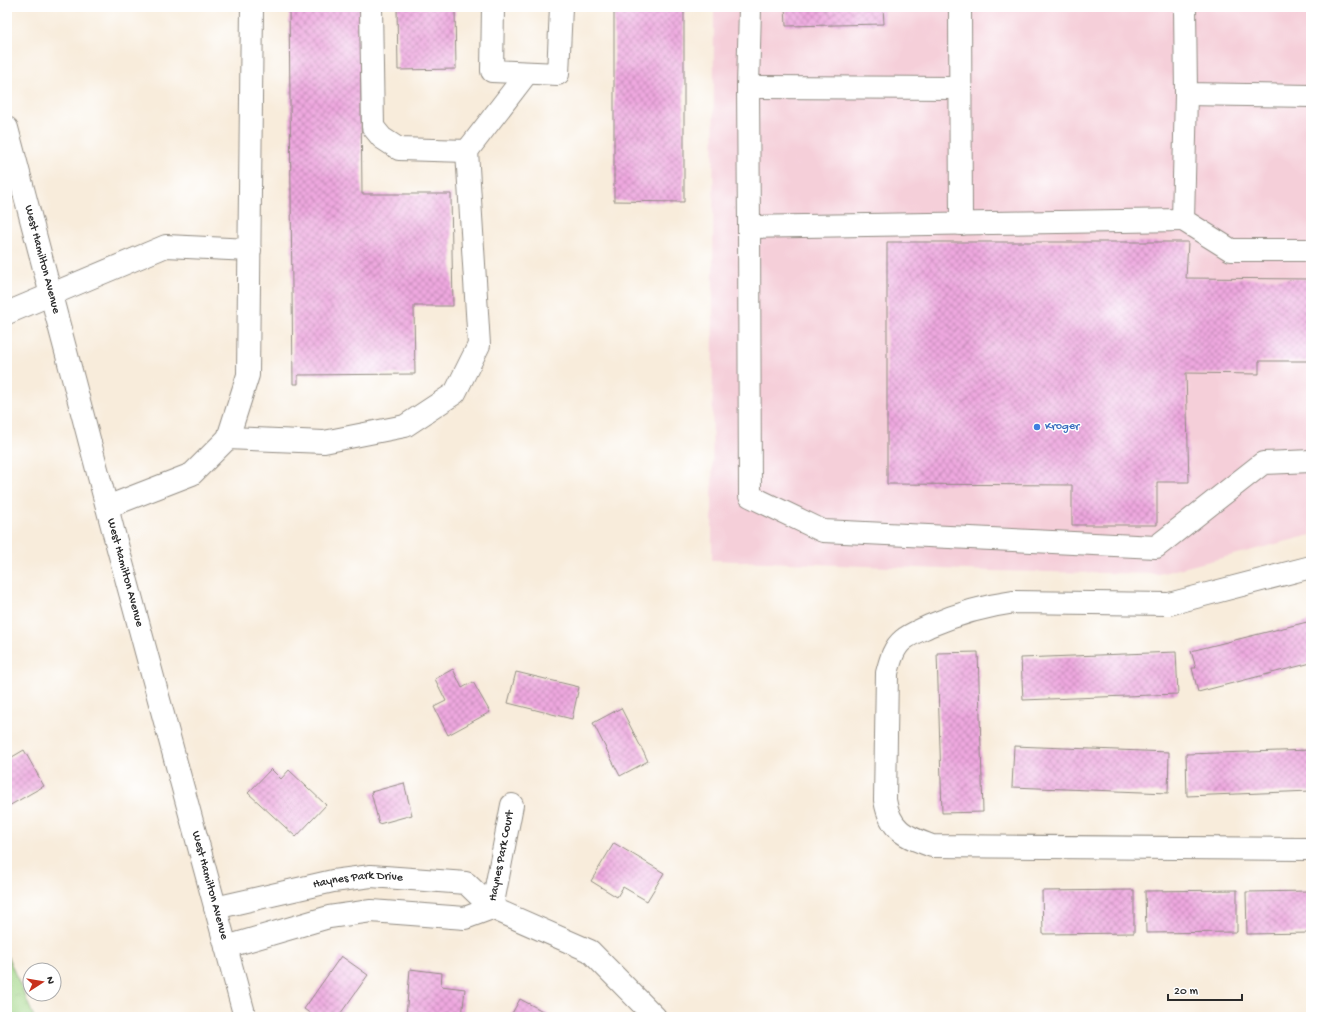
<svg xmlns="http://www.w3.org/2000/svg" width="1318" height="1024" font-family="'Gochi Hand',sans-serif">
<defs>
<pattern id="grass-tufts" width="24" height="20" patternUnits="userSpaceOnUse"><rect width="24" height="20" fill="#a0d585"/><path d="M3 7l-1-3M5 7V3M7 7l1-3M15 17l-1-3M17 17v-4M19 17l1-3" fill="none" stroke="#8ab773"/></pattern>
<pattern id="building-cross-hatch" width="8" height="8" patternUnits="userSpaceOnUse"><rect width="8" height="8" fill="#eea8df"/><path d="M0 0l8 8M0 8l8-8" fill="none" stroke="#c189b5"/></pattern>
</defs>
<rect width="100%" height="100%" fill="#fff"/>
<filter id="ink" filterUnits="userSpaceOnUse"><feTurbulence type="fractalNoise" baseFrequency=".025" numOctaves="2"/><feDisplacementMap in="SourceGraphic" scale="8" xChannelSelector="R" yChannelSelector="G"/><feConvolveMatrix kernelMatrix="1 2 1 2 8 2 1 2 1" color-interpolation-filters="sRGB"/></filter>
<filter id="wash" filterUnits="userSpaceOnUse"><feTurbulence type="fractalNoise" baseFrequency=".012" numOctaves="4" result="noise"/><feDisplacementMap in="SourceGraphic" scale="16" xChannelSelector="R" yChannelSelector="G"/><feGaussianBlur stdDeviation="0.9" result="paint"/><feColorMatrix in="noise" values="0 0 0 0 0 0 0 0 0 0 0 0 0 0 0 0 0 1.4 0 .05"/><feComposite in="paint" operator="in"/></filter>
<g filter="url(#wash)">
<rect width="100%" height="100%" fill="#f8ecdb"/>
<!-- built -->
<path fill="#f5cfd9" d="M714 7H1311V535L1159 574 992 571 712 560Z"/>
<!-- grass -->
<path fill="url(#grass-tufts)" stroke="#668058" d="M7 955 34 1017H7Z"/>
<g id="blocks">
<!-- building -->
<path fill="url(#building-cross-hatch)" d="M289 7H360L362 194H451L453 306H414L415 374 298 375V384H293Z
M397 7H455L456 69 398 70Z
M614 7H684V202L614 201Z
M785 7H883L884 24 786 26Z
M887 242H1188L1186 278 1311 279V361H1259V374L1186 373 1189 482H1157V525H1072V485L887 484Z
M1311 621V663L1198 692 1192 668H1196L1191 651Z
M978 652 983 812 942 813 937 653Z
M1176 652 1178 694 1023 700 1021 658Z
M453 669 462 688 473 682 490 712 448 735 434 707 446 701 435 679Z
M516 672 579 687 572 719 508 703Z
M621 708 648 761 620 776 593 723Z
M1014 746 1169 752 1168 793 1012 787Z
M24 750 44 786 7 807V760Z
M1311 750V791L1187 796 1186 754Z
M271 769 281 779 289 770 326 805 296 837 248 793Z
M404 783 412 815 379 824 371 792Z
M614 843 664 873 647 901 623 887 617 897 591 881Z
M1134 890V933L1043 934 1042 891Z
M1237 890V932L1146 933 1145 891Z
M1311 891V933L1247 934 1246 892Z
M341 956 368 975 338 1017H315L304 1009Z
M410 969 442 973 441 986 465 989 462 1017H406Z
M520 999 554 1017H510Z"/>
</g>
</g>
<g filter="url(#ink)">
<use href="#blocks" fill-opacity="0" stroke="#928c83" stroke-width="1"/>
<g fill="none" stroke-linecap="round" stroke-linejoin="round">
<defs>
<g id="minor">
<path d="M371 7 373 127 382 138 399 149 467 151 527 73"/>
<path d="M493 7 492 71 558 74 561 7"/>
<path d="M750 7 748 87 749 227 1183 220"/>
<path d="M960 7 961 224"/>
<path d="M1185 7 1186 94 1311 96"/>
<path d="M748 87 961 88"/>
<path d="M1186 94 1183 220 1231 250H1311"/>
<path id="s1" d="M7 128 113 530 245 1017"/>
<path d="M749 227 750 496 823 531 1156 547 1263 463 1311 461"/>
<path d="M7 313 166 246 250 250"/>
<path d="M228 438 324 442 405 426 455 393 479 345 467 151"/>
<path d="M107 507 192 474 228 438 248 375 252 7"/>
<path d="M1311 567 1169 604 1014 602C984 606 957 614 929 626 921 630 910 634 903 640 893 648 890 662 887 673L885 800C890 830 904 836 932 846L1311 849"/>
<path id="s2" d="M215 908 333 881 371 876 466 883 492 908 590 951 655 1017"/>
<path id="s3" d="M492 908 512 805"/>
<path d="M226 947 329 917 371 911 465 918 492 908"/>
</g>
</defs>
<!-- minor casing -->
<use href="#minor" stroke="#928c83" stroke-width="24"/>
<!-- minor -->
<use href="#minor" stroke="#fff" stroke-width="22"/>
</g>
</g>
<!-- markers -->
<circle fill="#3f7fe0" stroke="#fff" stroke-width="1.5" cx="1037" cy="427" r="4"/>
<g text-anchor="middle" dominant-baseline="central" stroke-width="3" stroke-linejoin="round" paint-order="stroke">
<!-- street labels -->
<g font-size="12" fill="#2b2b2b" stroke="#fff">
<text stroke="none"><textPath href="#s1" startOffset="136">West Hamilton Avenue</textPath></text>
<text stroke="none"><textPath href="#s1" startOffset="460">West Hamilton Avenue</textPath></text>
<text stroke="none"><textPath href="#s3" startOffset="53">Haynes Park Court</textPath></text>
<text stroke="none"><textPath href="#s2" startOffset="146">Haynes Park Drive</textPath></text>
<text stroke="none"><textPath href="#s1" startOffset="784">West Hamilton Avenue</textPath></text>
</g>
<!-- shop labels -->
<g font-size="12" fill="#366cbe" stroke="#fff" text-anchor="start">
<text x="1045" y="427">Kroger</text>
</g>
</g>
<!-- margin -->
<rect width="1318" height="1024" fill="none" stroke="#fff" stroke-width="24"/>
<!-- north arrow -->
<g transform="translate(42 982) rotate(78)"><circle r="19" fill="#ffffff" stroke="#aaaaaa"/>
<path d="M0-3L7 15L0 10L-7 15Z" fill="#c8321e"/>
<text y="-6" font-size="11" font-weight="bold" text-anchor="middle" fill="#2b2b2b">N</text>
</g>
<!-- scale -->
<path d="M1168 994v6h74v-6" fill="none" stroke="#2b2b2b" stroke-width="2"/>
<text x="1174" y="994" font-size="12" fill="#2b2b2b" stroke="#ffffff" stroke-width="3" paint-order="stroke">20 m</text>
</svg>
